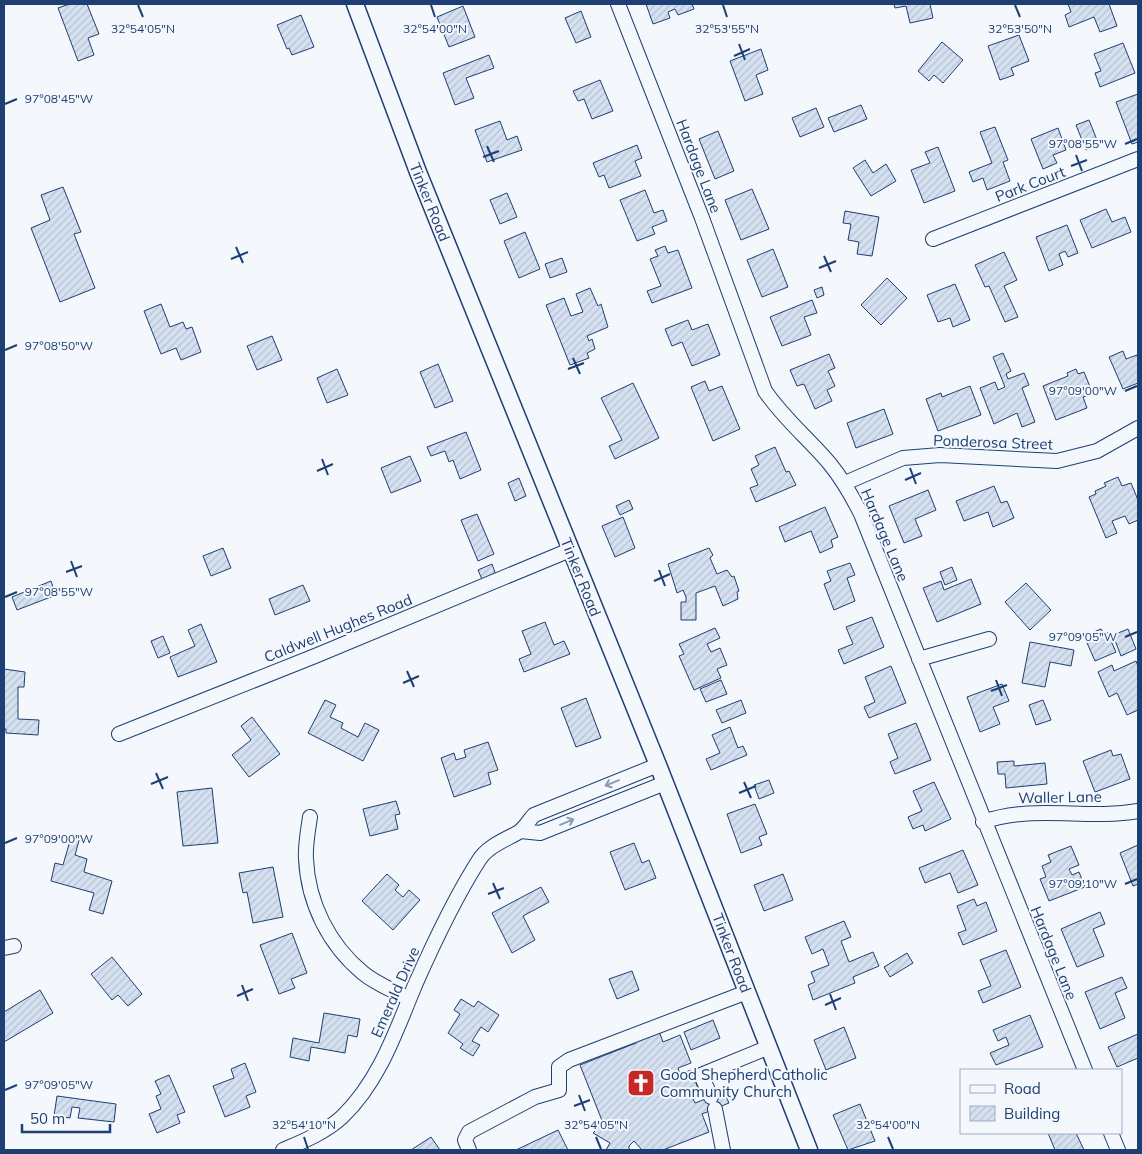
<svg xmlns="http://www.w3.org/2000/svg" width="1142" height="1154" font-family="Mulish,sans-serif">
<defs>
<pattern id="building-hatch" width="6" height="6" patternUnits="userSpaceOnUse" patternTransform="scale(1.25)"><rect width="6" height="6" fill="#d5e0f0"/><path d="M-1 1l2-2M0 6l6-6M5 7l2-2" fill="none" stroke="#b6c1d1"/></pattern>
</defs>
<rect width="100%" height="100%" fill="#f4f7fb"/>
<!-- building -->
<path fill="url(#building-hatch)" stroke="#1d3f73" d="M70 4H87L99 34 88 38 94 55 78 61 58 8Z
M646 4H692L694 9 678 15 675 9 668 12 670 18 653 24Z
M894 4H930L933 18 910 23 906 6 895 8Z
M1068 4H1109L1117 26 1100 32 1094 17 1069 27 1065 15 1071 12Z
M463 6 475 37 449 47 437 17Z
M581 11 591 37 576 43 565 18Z
M301 15 314 47 292 55 289 48 287 49 277 25Z
M1019 35 1029 61 1011 68 1014 75 1000 80 988 46Z
M942 42 963 60 943 83 934 75 929 81 918 71Z
M1123 43 1135 73 1100 87 1095 73 1101 71 1094 54Z
M761 49 768 70 756 75 763 94 745 101 730 61Z
M489 55 494 68 466 78 474 98 455 105 443 73Z
M600 80 613 111 592 119 584 99 578 101 573 91Z
M1138 94V142L1132 144 1116 102Z
M861 105 867 119 834 132 828 118Z
M816 108 824 127 800 137 792 118Z
M1089 120 1099 145 1086 150 1076 125Z
M500 121 507 140 517 136 522 150 487 162 475 130Z
M995 127 1008 160 1003 162 1010 181 987 190 983 178 973 182 969 172 992 163 980 132Z
M1058 128 1066 150 1053 155 1057 163 1043 169 1031 139Z
M718 131 734 171 715 179 699 139Z
M637 145 642 158 635 161 641 176 609 188 604 175 599 177 593 163Z
M938 147 955 191 924 203 911 170 930 163 925 152Z
M865 160 873 173 886 164 896 181 871 196 853 168Z
M63 187 81 232 74 234 95 288 60 302 31 228 50 220 41 195Z
M752 189 769 229 741 240 725 200Z
M645 190 654 213 663 210 667 221 652 227 655 234 637 241 620 200Z
M507 193 517 217 500 224 490 200Z
M1106 209 1112 222 1125 217 1131 232 1092 248 1080 220Z
M845 211 879 217 872 256 857 254 859 242 848 240 851 224 843 223Z
M1067 225 1078 253 1068 257 1065 251 1059 254 1063 265 1049 271 1036 237Z
M525 232 540 269 519 278 504 241Z
M665 246 668 253 678 250 692 288 652 303 647 291 661 286 650 259 658 256 655 250Z
M773 249 788 287 762 297 747 260Z
M1004 252 1017 280 1004 286 1018 317 1005 322 989 286 985 287 975 265Z
M562 258 567 272 550 278 545 264Z
M887 278 907 298 881 325 861 305Z
M955 284 970 320 953 327 950 318 938 322 927 295Z
M822 287 824 295 817 298 814 290Z
M590 288 598 306 601 304 608 327 587 336 589 341 592 339 595 349 587 353 589 358 570 365 546 305 564 298 571 316 583 312 576 294Z
M812 300 817 313 804 317 811 335 782 346 770 317Z
M161 304 170 327 183 322 186 329 192 327 201 352 181 360 176 348 161 354 144 311Z
M688 320 692 330 708 324 720 355 692 366 682 342 672 346 665 329Z
M272 336 282 360 257 370 247 346Z
M1123 351 1126 359 1137 355 1138 359V383L1123 389 1109 357Z
M1003 353 1011 371 1006 374 1008 379 1024 373 1029 385 1022 388 1035 422 1022 427 1017 413 994 424 980 388 995 382 998 390 1005 387 993 357Z
M829 354 835 368 828 371 835 386 827 390 832 401 815 409 804 384 797 386 790 370Z
M438 364 453 401 435 408 420 372Z
M337 369 348 395 327 403 317 378Z
M1076 369 1078 374 1084 372 1093 394 1083 397 1087 408 1056 420 1043 386 1068 376 1067 373Z
M705 381 709 391 722 386 740 429 713 441 691 387Z
M633 383 659 438 615 459 609 446 622 440 601 398Z
M970 386 981 415 938 431 926 399 941 393 942 397Z
M884 409 893 434 856 448 847 423Z
M466 432 481 470 460 479 453 460 449 462 445 451 431 456 427 447Z
M775 447 786 472 789 471 796 485 756 502 750 488 758 485 751 469 759 465 755 456Z
M410 456 421 481 391 493 381 468Z
M1118 477 1122 486 1131 483 1138 500V520L1129 524 1125 516 1112 521 1117 533 1106 538 1089 497 1096 494 1095 491 1106 486 1104 483Z
M519 478 526 496 515 501 508 483Z
M994 486 1001 503 1007 501 1014 518 993 527 988 512 964 521 956 501Z
M928 490 936 510 915 519 922 536 904 543 889 506Z
M629 500 633 509 620 515 616 506Z
M825 507 838 537 831 540 833 547 820 553 811 531 785 542 779 527Z
M477 514 494 554 478 561 461 520Z
M623 517 635 548 615 557 602 526Z
M223 548 231 568 211 576 203 556Z
M709 548 713 555 710 558 717 574 727 570 732 577 734 576 739 591 737 592 738 599 723 606 715 586 696 593V620H681V602H686V597L683 590 677 593 668 564Z
M850 563 855 575 847 578 855 601 834 610 824 584 831 581 827 571Z
M492 564 497 578 484 584 478 570Z
M952 567 957 580 945 585 940 572Z
M971 579 981 604 937 622 923 588 941 581 944 590Z
M51 581 56 595 17 610 12 597Z
M1026 583 1051 610 1030 630 1005 602Z
M303 585 310 601 275 615 269 599Z
M872 617 884 647 844 664 838 650 853 644 846 627Z
M545 622 554 645 564 641 570 654 524 672 519 659 531 654 522 631Z
M201 624 217 662 178 677 170 657 195 646 188 630Z
M715 628 720 638 707 644 711 652 720 648 727 665 717 669 721 678 694 690 679 656 684 654 679 644Z
M1101 629 1104 634 1107 632 1116 652 1095 661 1084 636Z
M1128 629 1136 649 1121 656 1113 635Z
M163 636 170 653 158 658 151 641Z
M1030 642 1074 650 1071 666 1050 662 1045 687 1022 683Z
M1136 661 1138 666V710L1127 715 1117 693 1109 697 1098 672 1112 665 1114 671Z
M891 666 906 703 869 718 864 707 875 702 865 677Z
M4 669 25 672 24 687H18V719L39 720 38 735 6 733V729H4Z
M721 680 727 694 706 702 700 689Z
M1002 684 1009 701 993 707 1000 724 980 732 967 697Z
M586 698 601 738 576 747 561 708Z
M325 700 336 705 330 717 343 723 341 728 358 737 365 723 379 730 363 761 308 733Z
M741 700 746 713 722 723 716 710Z
M1043 700 1051 720 1036 725 1029 705Z
M252 717 280 754 249 777 232 755 251 740 241 726Z
M916 723 931 760 895 774 890 762 898 758 888 734Z
M730 727 738 748 743 746 747 755 711 770 706 759 720 753 712 735Z
M488 742 498 770 488 773 491 784 454 797 441 758 454 753 456 760 466 757 464 750Z
M1111 750 1113 756 1121 754 1130 779 1095 792 1083 761Z
M1014 761V766L1045 763 1047 784 1006 788 1005 774H998L997 762Z
M769 780 774 793 759 799 754 785Z
M934 782 951 819 925 831 923 825 913 829 908 817 922 811 913 791Z
M212 788 218 843 183 846 177 792Z
M396 801 400 814 395 815 398 829 370 836 363 809Z
M755 804 767 834 759 837 762 845 741 853 727 814Z
M72 834 80 837 75 855 87 859 84 872 112 881 103 914 89 910 94 893 51 881 55 863 63 865Z
M634 843 642 863 649 860 656 878 625 890 610 852Z
M1138 845V884L1133 886 1120 853Z
M1071 846 1079 865 1069 869 1072 875 1079 872 1085 887 1049 901 1040 879 1046 877 1042 866 1051 862 1048 855Z
M963 850 978 885 958 893 950 873 925 883 919 868Z
M273 867 283 917 253 923 247 892 243 893 239 873Z
M387 874 399 885 395 890 403 897 409 890 420 900 393 930 362 901Z
M783 874 793 900 764 911 754 885Z
M541 887 549 902 523 916 535 940 512 953 492 913Z
M974 899 977 906 986 902 997 931 963 945 958 933 966 930 957 906Z
M1100 912 1105 924 1093 929 1104 956 1077 967 1061 929Z
M844 921 851 937 841 941 849 962 873 952 879 966 853 977 855 983 813 1000 808 985 815 982 811 972 829 965 823 949 812 954 805 937Z
M292 933 307 973 291 979 295 988 279 994 260 945Z
M1006 950 1021 987 983 1003 978 991 991 986 980 960Z
M907 953 913 963 890 977 884 967Z
M112 957 142 994 128 1006 118 995 112 1000 91 974Z
M632 971 639 990 617 999 609 979Z
M1122 977 1127 988 1115 993 1125 1018 1100 1029 1085 992Z
M40 990 53 1013 4 1042V1012Z
M461 999 474 1007 478 1001 499 1015 488 1032 481 1027 472 1041 480 1045 473 1056 460 1048 463 1044 448 1033 460 1014 454 1010Z
M324 1013 360 1019 357 1037 348 1035 345 1053 311 1047 309 1061 290 1057 293 1038 319 1043Z
M1030 1015 1043 1047 996 1065 990 1053 1009 1045 1006 1037 998 1041 993 1030Z
M713 1020 720 1038 691 1050 684 1032Z
M844 1027 856 1058 826 1070 814 1040Z
M659 1031 663 1042 680 1035 691 1063 678 1068 680 1074 691 1070 699 1091 695 1093 697 1097 693 1099 695 1103 724 1092 729 1103 702 1114 709 1132 663 1150H642L634 1141 629 1146V1150H606L610 1143 593 1133 603 1123 580 1065 636 1043 635 1041Z
M1138 1034V1058L1117 1067 1108 1047Z
M245 1063 256 1092 246 1096 250 1107 225 1117 213 1086 234 1078 231 1069Z
M169 1075 185 1112 177 1115 180 1123 157 1133 149 1114 161 1109 156 1096 161 1094 155 1081Z
M57 1096 116 1104 114 1122 78 1118 80 1108 72 1107 70 1118 54 1116Z
M860 1104 875 1141 848 1150 833 1115Z
M558 1130 568 1150H516Z
M1048 1133H1076L1084 1150H1055Z
M431 1137 440 1150H411Z"/>
<g fill="none" stroke-linecap="round" stroke-linejoin="round">
<defs>
<path id="minor" d="M618 4 702 218 765 391C784 419 809 439 830 464 843 480 852 496 861 514L1085 1070
M933 239 1138 159
M845 483 903 458 940 455 1057 461 1097 451 1138 428
M919 659 989 639
M119 734 315 656 570 550
M310 817C308 831 305 846 306 859 308 903 329 945 363 973 376 984 395 991 409 999
M983 822C1034 804 1086 820 1138 811
M521 831 540 833 665 783
M4 948 14 946
M711 1097 701 1075 769 1047
M715 1109 723 1150
M1111 1133 1118 1150
M283 1150C304 1141 326 1132 342 1117 379 1082 396 1031 415 985 434 942 454 899 479 860 488 846 505 840 519 832 525 828 529 820 534 815L658 765
M469 1150 465 1140 469 1132 535 1097 559 1090V1067L569 1060 747 992"/>
<path id="major" d="M355 4 418 172 658 765 809 1150"/>
</defs>
<!-- minor casing -->
<use href="#minor" stroke="#1d3f73" stroke-width="16"/>
<!-- major casing -->
<use href="#major" stroke="#1d3f73" stroke-width="19"/>
<!-- minor -->
<use href="#minor" stroke="#f4f7fb" stroke-width="14"/>
<!-- major -->
<use href="#major" stroke="#f4f7fb" stroke-width="16"/>
</g>
<!-- one-way arrows -->
<defs><path id="oneway-shaft" d="M-6 0H5M1.5-3L5.5 0L1.5 3" fill="none" stroke-width="1.6" stroke-linecap="round" stroke-linejoin="round" transform="scale(1.25)"/></defs>
<g stroke="#889bb7">
<use href="#oneway-shaft" transform="translate(612 783) rotate(158)"/>
<use href="#oneway-shaft" transform="translate(567 822) rotate(-22)"/>
</g>
<!-- ticks -->
<path fill="none" stroke="#1d3f73" stroke-width="2" d="M138 5 143 17M431 5 435 17M723 5 727 17M1015 5 1020 17M739 44 745 60M734 56 750 49M5 104 17 99M1125 144 1137 139M487 146 494 162M1076 155 1082 171M483 157 499 151M1071 166 1087 160M236 247 243 263M824 256 831 272M231 259 248 252M819 268 836 261M5 350 17 345M573 358 580 374M568 369 584 363M1125 391 1137 386M322 459 328 475M910 468 916 484M317 471 333 464M905 480 921 473M71 561 77 577M659 570 665 586M66 572 82 566M654 581 670 574M5 597 17 592M1125 637 1137 632M407 671 414 687M996 680 1002 696M403 683 419 676M991 691 1007 685M156 773 163 789M744 782 751 798M151 784 168 777M739 793 756 786M5 843 17 838M493 883 500 899M1125 884 1137 879M488 894 504 888M242 985 248 1001M830 994 836 1010M237 996 253 989M825 1005 841 998M5 1090 17 1085M579 1095 585 1111M574 1106 590 1100M304 1137 308 1149M596 1137 601 1149M888 1137 893 1149"/>
<!-- icons -->
<defs>
<symbol id="church-square" viewBox="-11 -11 22 22"><rect x="-9" y="-9" width="18" height="18" rx="4" fill="#c62828" stroke="#f4f7fb"/><path d="M-1.2-6h2.4v3.5h3.3v2.4h-3.3V6h-2.4V-.1h-3.3v-2.4h3.3Z" fill="#fff"/></symbol>
</defs>
<g fill-rule="evenodd">
<use href="#church-square" x="625" y="1067" width="32" height="32"/>
</g>
<g text-anchor="middle" dominant-baseline="central" stroke-width="4" stroke-linejoin="round" paint-order="stroke">
<!-- street labels -->
<g font-size="15" fill="#1d3f73" stroke="#f4f7fb">
<text transform="translate(699 166) rotate(69)">Hardage Lane</text>
<text transform="translate(1030 184) rotate(-21)">Park Court</text>
<text transform="translate(430 202) rotate(68)">Tinker Road</text>
<text transform="translate(993 442) rotate(2)">Ponderosa Street</text>
<text transform="translate(885 535) rotate(67)">Hardage Lane</text>
<text transform="translate(581 577) rotate(68)">Tinker Road</text>
<text transform="translate(338 628) rotate(-22)">Caldwell Hughes Road</text>
<text transform="translate(1060 797) rotate(-1)">Waller Lane</text>
<text transform="translate(732 953) rotate(69)">Tinker Road</text>
<text transform="translate(1054 953) rotate(68)">Hardage Lane</text>
<text transform="translate(395 992) rotate(-66)">Emerald Drive</text>
</g>
<!-- poi labels -->
<g font-size="15" fill="#1d3f73" stroke="#f4f7fb" text-anchor="start">
<text x="660" y="1074">Good Shepherd Catholic<tspan x="660" dy="17">Community Church</tspan></text>
</g>
</g>
<g font-size="12" text-anchor="middle" fill="#1d3f73" stroke="#f4f7fb" stroke-width="4" stroke-linejoin="round" paint-order="stroke">
<text x="143" y="33">32°54'05"N</text>
<text x="435" y="33">32°54'00"N</text>
<text x="727" y="33">32°53'55"N</text>
<text x="1020" y="33">32°53'50"N</text>
<text x="59" y="103">97°08'45"W</text>
<text x="1083" y="148">97°08'55"W</text>
<text x="59" y="350">97°08'50"W</text>
<text x="1083" y="395">97°09'00"W</text>
<text x="59" y="596">97°08'55"W</text>
<text x="1083" y="641">97°09'05"W</text>
<text x="59" y="843">97°09'00"W</text>
<text x="1083" y="888">97°09'10"W</text>
<text x="59" y="1089">97°09'05"W</text>
<text x="304" y="1129">32°54'10"N</text>
<text x="596" y="1129">32°54'05"N</text>
<text x="888" y="1129">32°54'00"N</text>
</g>
<!-- border -->
<rect width="1142" height="1154" fill="none" stroke="#1d3f73" stroke-width="10"/>
<!-- legend -->
<rect x="960" y="1069" width="162" height="65" fill="#f4f7fb" stroke="#9eadc5"/>
<rect x="970" y="1085" width="25" height="8" fill="#f4f7fb" stroke="#9eadc5"/>
<text x="1004" y="1094" font-size="15" fill="#1d3f73">Road</text>
<rect x="970" y="1106" width="25" height="15" fill="url(#building-hatch)" stroke="#9eadc5"/>
<text x="1004" y="1119" font-size="15" fill="#1d3f73">Building</text>
<!-- scale -->
<path d="M22 1124v8h88v-8" fill="none" stroke="#1d3f73" stroke-width="2.5"/>
<text x="30" y="1124" font-size="15" fill="#1d3f73" stroke="#f4f7fb" stroke-width="4" paint-order="stroke">50 m</text>
</svg>
